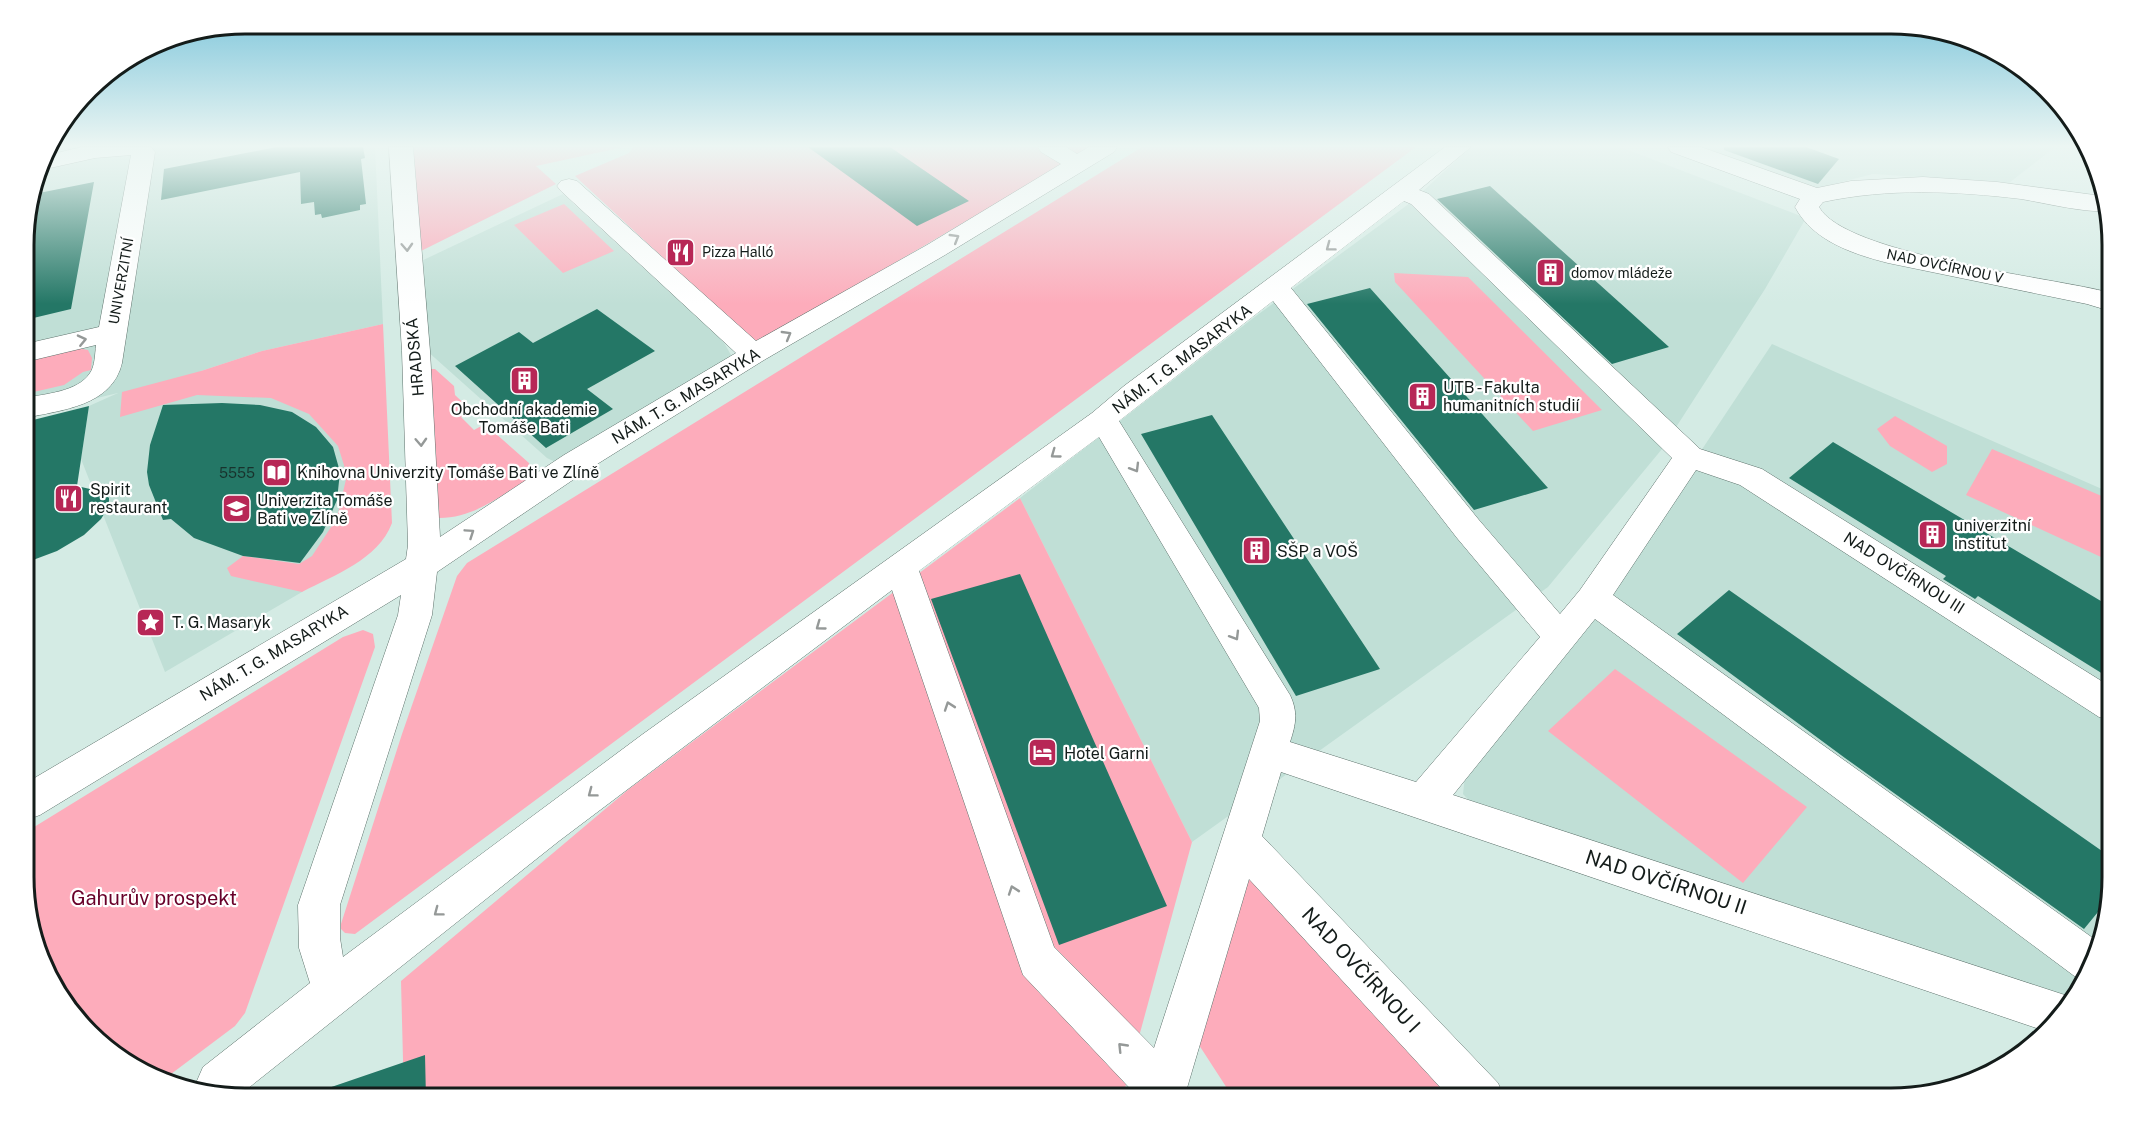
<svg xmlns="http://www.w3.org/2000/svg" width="2136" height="1123" font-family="'Public Sans',sans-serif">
<rect width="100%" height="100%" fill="#d4ebe4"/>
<!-- built -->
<path fill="#c0dfd6" d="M47 147H375L383 324 262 351 201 371 311 364 379 477 302 592 165 672 81 459 89 406 118 393 25 415V230Z
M1471 147H1620L1806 218 1765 289 1662 449 1548 587 1192 842 1020 498 1256 316 1410 203Z
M1694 147H2055L2009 183 1873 174 1814 189Z
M563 194 723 341 731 355 721 366 557 463 547 458 426 350 417 263Z
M1772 344 2111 493 2112 878 2089 976 2072 1001H2061L1476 808 1463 794 1465 776 1578 636Z"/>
<!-- green -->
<path fill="#fdacbb" d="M412 147H624L536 166 556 184 421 251Z
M633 147H1093L756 344 575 176 629 153Z
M1142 147H1416L355 934 345 933 341 929V924L402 734 457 576 467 563Z
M564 204 614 251 563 273 514 225Z
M1394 273 1468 277 1602 410 1533 431 1395 282Z
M383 324 392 523C378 560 334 575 302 592L231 576 227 568 243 556 299 564 312 556 337 518 347 475 338 446 309 414 271 398 197 395 120 417 122 392 201 371 262 351Z
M76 348 88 350 92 358 91 370 83 372 64 385 25 394V358Z
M425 369H435L454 386 455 395 472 411 461 417 474 430 485 424 529 463 532 474 528 479C499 497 472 519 437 518Z
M1895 416 1947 446V464L1932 472 1890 446 1877 429Z
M1992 449 2111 500V534L2101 557 1966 495Z
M1020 498 1192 842 1122 1099H404L401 981 629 789Z
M363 630 373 634 375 647 245 1013 235 1026 163 1080 147 1076 61 1001 26 907V832L343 637Z
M1615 669 1807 807 1743 883 1548 731Z
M1244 870 1497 1099H1234L1199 1045Z"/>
<!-- building -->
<path fill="#247766" d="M277 147H363L365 158 361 159 366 204 360 205V210L322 218 321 214 315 215 314 202 301 204 300 172 161 200 164 169Z
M808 147H890L969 201 917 226Z
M1724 147H1806L1839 159 1818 184 1724 150Z
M94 182 71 309 25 320 24 230 34 194Z
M1490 186 1669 347 1612 364 1437 199Z
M1370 288 1548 488 1474 510 1307 304Z
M597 309 655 351 587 389 613 409 546 448 455 366 519 332 533 343Z
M222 403 260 405 292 412 316 427 333 447 340 472 337 500 323 532 300 563 243 556 194 538 171 519 163 520 149 485 147 472 150 445 163 405Z
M89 406 77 486 103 492 109 498V506L101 519 84 535 57 551 25 563V422Z
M1212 415 1380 669 1296 696 1141 434Z
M1833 442 2111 607V679L1978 596 1975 599 1943 579 1946 576 1789 478Z
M1020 574 1167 906 1059 945 931 599Z
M1729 590 2112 858V878L2107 901 2084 929 1845 758 1677 634Z
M425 1055 426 1099H309L308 1095Z"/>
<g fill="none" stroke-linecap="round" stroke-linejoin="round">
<defs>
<path id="minor" d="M82 147H151L155 152 122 363C112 406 62 410 25 418V398C44 394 78 392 90 373 95 366 95 354 96 345L25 362V344L99 327 131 155 95 158 41 170 45 156Z
M389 147H413L430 351 440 537 564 455 736 353 561 191 557 186 561 181 569 179 577 181 756 341 927 245 1061 164 1041 152 1038 147H1066L1077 154 1089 147H1117L1114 152 945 255 764 360 586 471 437 572 432 615 340 905V938L343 957 643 734 1092 413 1124 386 1445 147H1471L1419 190 1429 194 1700 449 1762 469 2111 687 2112 721 2099 717 1740 485 1696 470 1613 595 2097 941 2089 976 2085 981 2077 978 1595 619 1453 795 2074 998 2057 1024 2048 1032 1281 772 1262 836 1498 1083 1505 1099H1451L1249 879 1187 1088 1186 1099H1140L1023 975 892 590 559 841 237 1097 198 1088 196 1083 203 1067 310 983 299 948 298 905 398 615 401 595 40 815 26 820V783L406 559 408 545 402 351ZM1404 201 1411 204 1672 458 1580 590 1560 614 1479 520 1291 288ZM1273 301 1457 538 1540 637 1416 782 1290 742C1296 724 1298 712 1290 695L1119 421ZM1099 437 1259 708 1260 721 1154 1048 1054 947 919 571Z
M1668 147H1701L1817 188 1851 181 1923 177 1997 182 2102 196 2108 211C2085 213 2045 203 2021 199 1954 191 1889 188 1823 202L1819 207C1845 254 2047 277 2103 291L2110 294V311L2087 304 1888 263C1853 254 1813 241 1795 207L1800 199 1671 152Z"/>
</defs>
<!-- minor casing -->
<use href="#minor" stroke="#5e726c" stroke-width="1"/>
<!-- minor -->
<use href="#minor" fill="#fff" fill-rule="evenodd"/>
</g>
<!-- one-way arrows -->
<defs><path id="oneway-chevron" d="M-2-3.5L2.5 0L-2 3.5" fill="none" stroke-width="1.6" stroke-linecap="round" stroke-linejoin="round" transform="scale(1.5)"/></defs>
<g stroke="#959998">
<use href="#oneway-chevron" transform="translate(955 238) rotate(-31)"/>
<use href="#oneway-chevron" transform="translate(407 247) rotate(87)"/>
<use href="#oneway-chevron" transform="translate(1330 247) rotate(143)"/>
<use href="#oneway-chevron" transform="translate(787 335) rotate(-30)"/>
<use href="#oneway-chevron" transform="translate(82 340) rotate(-13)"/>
<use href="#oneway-chevron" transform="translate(421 442) rotate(87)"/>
<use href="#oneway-chevron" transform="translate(1055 454) rotate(144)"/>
<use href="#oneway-chevron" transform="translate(1135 468) rotate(59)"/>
<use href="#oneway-chevron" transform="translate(470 533) rotate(-34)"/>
<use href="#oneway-chevron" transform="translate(820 626) rotate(144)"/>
<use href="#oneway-chevron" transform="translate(1235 636) rotate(59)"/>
<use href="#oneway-chevron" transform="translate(949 706) rotate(-109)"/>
<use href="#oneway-chevron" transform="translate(592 793) rotate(143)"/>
<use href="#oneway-chevron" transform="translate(1013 890) rotate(-109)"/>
<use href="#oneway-chevron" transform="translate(438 912) rotate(143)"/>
<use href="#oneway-chevron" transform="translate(1122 1047) rotate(-134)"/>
</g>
<!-- sky -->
<linearGradient id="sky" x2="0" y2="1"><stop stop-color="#7ac4da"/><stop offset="0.48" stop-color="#ecf6f3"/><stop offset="1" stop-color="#ecf6f3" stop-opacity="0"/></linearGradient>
<rect width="2136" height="304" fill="url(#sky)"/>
<!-- icons -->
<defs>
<symbol id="restaurant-square" viewBox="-11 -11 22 22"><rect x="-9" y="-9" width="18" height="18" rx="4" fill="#b72756" stroke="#fff"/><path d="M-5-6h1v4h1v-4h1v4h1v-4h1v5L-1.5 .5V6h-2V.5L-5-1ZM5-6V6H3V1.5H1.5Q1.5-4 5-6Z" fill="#fff"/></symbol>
<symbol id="building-square" viewBox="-11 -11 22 22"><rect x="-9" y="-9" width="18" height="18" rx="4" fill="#b72756" stroke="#fff"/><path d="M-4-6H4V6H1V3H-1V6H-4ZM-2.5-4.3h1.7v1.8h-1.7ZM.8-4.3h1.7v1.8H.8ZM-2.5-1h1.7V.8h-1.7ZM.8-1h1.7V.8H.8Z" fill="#fff"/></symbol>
<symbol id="library-square" viewBox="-11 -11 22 22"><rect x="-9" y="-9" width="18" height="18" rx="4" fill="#b72756" stroke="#fff"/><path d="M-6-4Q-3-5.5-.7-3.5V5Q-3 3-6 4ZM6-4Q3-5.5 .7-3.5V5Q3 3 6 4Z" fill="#fff"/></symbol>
<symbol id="university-square" viewBox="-11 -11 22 22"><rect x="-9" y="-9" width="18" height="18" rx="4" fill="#b72756" stroke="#fff"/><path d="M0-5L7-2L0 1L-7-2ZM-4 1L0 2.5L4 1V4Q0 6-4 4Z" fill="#fff"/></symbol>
<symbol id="sight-square" viewBox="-11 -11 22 22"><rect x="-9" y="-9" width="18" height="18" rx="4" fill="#b72756" stroke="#fff"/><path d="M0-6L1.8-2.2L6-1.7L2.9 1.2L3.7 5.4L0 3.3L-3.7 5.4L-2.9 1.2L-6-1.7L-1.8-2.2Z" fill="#fff"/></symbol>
<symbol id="hotel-square" viewBox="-11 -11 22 22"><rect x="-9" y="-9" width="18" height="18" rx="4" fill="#b72756" stroke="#fff"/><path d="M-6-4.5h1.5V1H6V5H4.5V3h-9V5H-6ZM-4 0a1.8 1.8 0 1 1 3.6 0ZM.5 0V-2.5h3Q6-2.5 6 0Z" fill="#fff"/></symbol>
</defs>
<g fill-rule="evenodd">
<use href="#restaurant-square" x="664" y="236" width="33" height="33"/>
<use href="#building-square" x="1534" y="256" width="33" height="33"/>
<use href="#building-square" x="508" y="364" width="33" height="33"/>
<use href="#building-square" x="1406" y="380" width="33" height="33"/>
<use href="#library-square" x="260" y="456" width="33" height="33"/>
<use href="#restaurant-square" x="52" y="482" width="33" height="33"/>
<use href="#university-square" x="220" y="492" width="33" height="33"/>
<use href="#building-square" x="1916" y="518" width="33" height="33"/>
<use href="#building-square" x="1240" y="534" width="33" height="33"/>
<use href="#sight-square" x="134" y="606" width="33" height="33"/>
<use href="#hotel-square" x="1026" y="736" width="33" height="33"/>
</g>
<g text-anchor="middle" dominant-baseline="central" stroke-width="4.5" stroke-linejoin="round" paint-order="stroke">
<!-- far-poi labels -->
<g font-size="14" fill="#141c1a" stroke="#fff" text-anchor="start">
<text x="702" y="252">Pizza Halló</text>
<text x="1571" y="273">domov mládeže</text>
</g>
<!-- far-street labels -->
<g font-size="14" fill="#141c1a" stroke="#fff">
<text transform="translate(1945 266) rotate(12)">NAD OVČÍRNOU V</text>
<text transform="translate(121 281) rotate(-80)">UNIVERZITNÍ</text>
</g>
<!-- number labels -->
<g font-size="14" fill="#18332d">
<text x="237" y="473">5555</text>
</g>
<!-- street labels -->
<g font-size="16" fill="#141c1a" stroke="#fff">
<text transform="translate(415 357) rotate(-95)">HRADSKÁ</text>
<text transform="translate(1182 359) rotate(-37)">NÁM. T. G. MASARYKA</text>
<text transform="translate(686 396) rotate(-31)">NÁM. T. G. MASARYKA</text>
<text transform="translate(1904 573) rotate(32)">NAD OVČÍRNOU III</text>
<text transform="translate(274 653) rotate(-31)">NÁM. T. G. MASARYKA</text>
</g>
<!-- poi labels -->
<g font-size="16" fill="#141c1a" stroke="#fff" text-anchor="start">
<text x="1443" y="387">UTB - Fakulta<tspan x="1443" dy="18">humanitních studií</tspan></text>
<text x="524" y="409" text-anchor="middle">Obchodní akademie<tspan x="524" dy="18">Tomáše Bati</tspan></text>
<text x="297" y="472">Knihovna Univerzity Tomáše Bati ve Zlíně</text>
<text x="90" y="489">Spirit<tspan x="90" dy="18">restaurant</tspan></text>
<text x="257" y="500">Univerzita Tomáše<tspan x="257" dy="18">Bati ve Zlíně</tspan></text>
<text x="1954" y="525">univerzitní<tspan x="1954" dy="18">institut</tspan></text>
<text x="1277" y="551">SŠP a VOŠ</text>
<text x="172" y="622">T. G. Masaryk</text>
<text x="1064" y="753">Hotel Garni</text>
</g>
<!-- near-street labels -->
<g font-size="20" fill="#141c1a" stroke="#fff">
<text transform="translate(1666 882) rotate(18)">NAD OVČÍRNOU II</text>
<text transform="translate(1361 970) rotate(47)">NAD OVČÍRNOU I</text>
</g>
<!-- near-park labels -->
<g font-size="20" fill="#680029" stroke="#fff">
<text x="154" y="898">Gahurův prospekt</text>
</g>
</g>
<!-- crop -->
<path d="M0 0H2136V1123H0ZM245 34H1891A211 211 0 0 1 2102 245V877A211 211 0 0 1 1891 1088H245A211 211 0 0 1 34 877V245A211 211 0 0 1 245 34Z" fill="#fff" fill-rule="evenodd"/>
<path fill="none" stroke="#141c1a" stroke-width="3" d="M245 34H1891A211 211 0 0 1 2102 245V877A211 211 0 0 1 1891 1088H245A211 211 0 0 1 34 877V245A211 211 0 0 1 245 34Z"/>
</svg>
